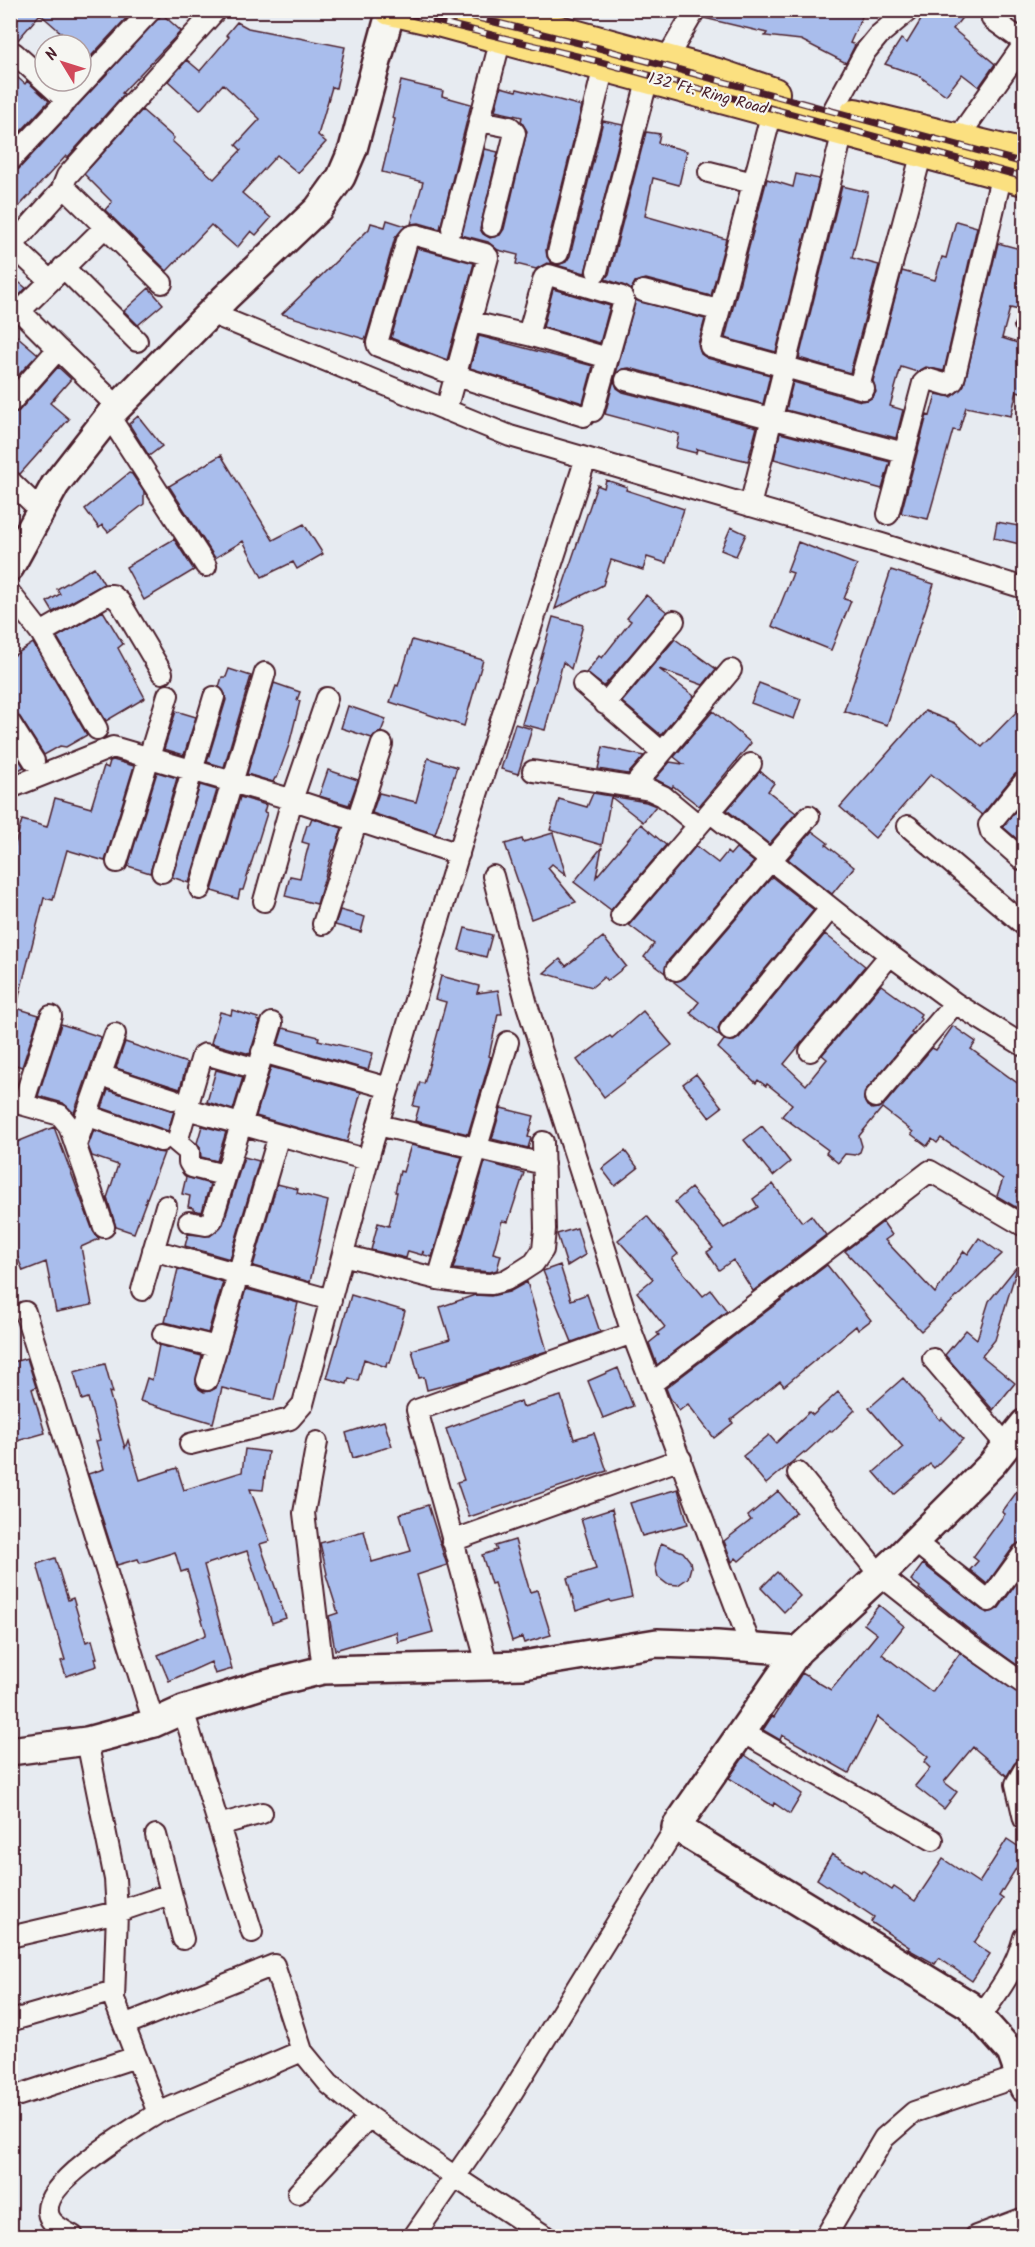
<svg xmlns="http://www.w3.org/2000/svg" width="1035" height="2247" font-family="Kalam,sans-serif">
<rect width="100%" height="100%" fill="#e7ebf1"/>
<filter id="ink" filterUnits="userSpaceOnUse"><feTurbulence type="fractalNoise" baseFrequency=".0167" numOctaves="2"/><feDisplacementMap in="SourceGraphic" scale="12" xChannelSelector="R" yChannelSelector="G"/><feConvolveMatrix kernelMatrix="1 2 1 2 8 2 1 2 1" color-interpolation-filters="sRGB"/></filter>
<g filter="url(#ink)">
<!-- building -->
<path fill="#a9bdec" stroke="#4a1f2b" stroke-width="1.5" d="M10 10H126L130 14 81 67V45H57L65 36 40 14 17 41 10 40Z
M707 10H865L850 43 855 45 846 63 801 40 765 36 767 33 704 18Z
M927 10H968L953 29 995 64 979 87 962 74 946 95 919 76 885 64 901 39 907 43Z
M162 14 181 31 122 93 124 94 67 158 66 156 10 216V173L19 169Z
M237 22 248 28 345 47 336 88 332 87 318 135 326 142 298 173 277 155 242 193 271 218 256 235 251 231 237 248 211 225 167 271 105 210 112 202 84 174 142 110 174 138 172 141 214 179 241 150 236 145 260 119 223 84 200 110 168 81 187 60 200 71 229 37 226 35Z
M10 71 25 84 27 81 49 101 10 143Z
M401 81 443 91 442 96 471 104 440 229 419 223 411 224 423 182 382 172 395 119 392 118Z
M501 87 516 91 517 89 582 106 546 250 547 257 553 264 547 263 536 269 516 264 518 255 498 250 488 242 461 235 485 149 498 152 480 229 483 234 490 238 500 235 504 229 527 131 521 121 522 117 495 111Z
M603 121 623 125 585 273 556 265 566 262 570 256Z
M646 132 660 134 658 143 687 151 679 185 653 178 645 216 726 239 711 296 646 279 635 282 631 290 625 286 605 279 609 274Z
M796 174 819 179 776 352 725 338 767 179 793 187Z
M842 186 868 192 852 258 879 265 850 373 799 358Z
M387 220 406 226 395 238 366 338 364 339 282 314 369 229 371 223 385 227Z
M956 221 977 227 944 371 926 367 917 372 901 367 890 406 903 410 896 438 786 410 793 382 861 401 868 400 873 397 876 392 873 381 902 271 935 280 942 257 946 258Z
M998 243 1024 250V311L1010 308 1002 338 1024 345V393L1017 391 1011 416 966 407 959 431 953 430 928 519 901 513 927 415 930 416 936 394 951 397 960 390 964 385Z
M417 248 474 263 447 360 391 338Z
M10 275 26 288 12 304 13 316 10 318Z
M149 288 163 304 138 325 124 311Z
M553 289 610 306 600 343 543 327Z
M635 300 705 319 698 344 701 354 707 358 770 375 763 404 629 368 622 369 616 374Z
M10 330 38 354 10 384Z
M479 336 593 366 583 403 470 368Z
M58 367 71 379 50 403 69 419 20 474 10 469V415L19 411Z
M614 380 617 388 623 392 757 427 748 461 697 449 696 453 676 448 679 434 605 414Z
M138 416 162 446 149 456 129 424Z
M780 433 890 462 882 489 774 459Z
M221 455 273 540 304 524 323 554 297 569 293 562 262 577 243 541 215 558 169 486Z
M129 473 132 474 144 492V504L108 532 102 525 99 528 85 509Z
M606 480 627 487 626 490 684 509 666 563 647 557 643 570 611 560 603 585 555 609 597 485 604 488Z
M997 522 1024 527V545L994 538Z
M731 527 746 534 736 556 721 550Z
M174 539 194 570 144 600 126 567Z
M798 542 857 565 844 599 851 601 831 650 772 626 793 573 787 571Z
M94 567 104 584 53 612 47 602 60 594 57 589Z
M891 570 934 584 887 725 844 711Z
M646 595 667 612 604 686 586 673 599 656 602 658 631 621 627 618Z
M103 611 123 644 118 648 145 698 106 721 57 637Z
M553 617 583 625 571 669 563 662 545 730 522 724Z
M675 639 716 669 703 685 659 669 694 696 661 735 622 702Z
M412 640 483 660 464 726 390 702 396 685 398 686Z
M33 643 87 735 66 747 60 746 44 755 20 717 10 711V658Z
M229 669 251 676 224 767 207 762 226 700 225 694 219 687 222 677H226Z
M274 683 300 692 297 700 300 701 289 745 277 778H275L273 782 247 774Z
M759 683 801 699 794 719 751 703Z
M1024 704V770L1015 774 982 815 931 774 875 838 840 807 925 711 955 723 982 747Z
M348 706 386 719 381 732 374 735 372 738 341 728Z
M176 711 196 717 184 755 164 749Z
M713 711 751 743 699 806 673 786 672 788 655 779 670 762 683 764 674 757Z
M515 724 532 729 518 774 501 769Z
M10 746 24 767 10 775Z
M603 747 644 756 628 774 598 769Z
M428 758 457 767 435 834 372 813 379 793 416 802Z
M113 760 134 766 105 861 67 850 53 900 44 898 16 1008 39 1015 22 1067 10 1063V862L22 820 47 827 55 798 91 808 104 766 108 768 110 761Z
M328 770 358 780 349 805 319 796Z
M760 771 774 783 768 791 796 813 769 844 727 810Z
M157 772 177 778 150 873 128 866Z
M200 785 217 790 189 883 172 877Z
M593 793 646 802 656 806 643 822 611 797 602 845 550 830 559 799 587 807Z
M240 797 266 805 264 812 267 813 243 890H240L238 899 212 891Z
M1024 800V845L1003 827Z
M312 818 342 828 335 850H333L317 904 285 896 290 876 300 878 309 844 302 842 307 825H309Z
M641 824 666 845 611 910 574 882 602 847 596 877Z
M812 831 828 843 826 845 854 867 832 894 788 859Z
M553 833 566 875 552 864 548 868 576 902 531 919 505 844 522 839 523 842Z
M696 846 718 863 727 852 730 855 736 848 754 862 667 962 665 973 644 957 654 944 629 925Z
M772 877 814 910 721 1022 718 1029 721 1037 690 1013 699 1002 674 982 685 978Z
M340 910 365 917 361 932 335 925Z
M465 928 492 935 486 957 459 950Z
M825 934 865 966 784 1064 806 1085 827 1059 822 1055 881 985 921 1014 919 1017 921 1019 911 1033 913 1034 866 1090 864 1100 867 1106 872 1109 878 1108 884 1105 932 1048 936 1050 953 1026 976 1042 971 1049 1024 1088V1176L1017 1196 1024 1199 1022 1211 997 1196 1003 1179 941 1138 937 1143 932 1139 927 1146 911 1134 913 1132 882 1108 859 1136 862 1146 860 1152 855 1155 845 1154 838 1163 826 1153 828 1150 782 1116 792 1104 767 1084 766 1086 758 1080 756 1083 718 1048 724 1040 734 1041 739 1038Z
M603 937 626 966 607 981 604 977 592 987 544 973 560 959 566 966Z
M441 976 479 986 477 993 498 990 502 1014H498L489 1056 491 1057 468 1134 415 1121 419 1107 413 1106 420 1082 424 1084 446 1002 435 999Z
M232 1010 258 1018 257 1020 260 1021 250 1054 211 1043 220 1012 231 1015Z
M643 1011 672 1045 604 1097 577 1060 610 1036 612 1038Z
M61 1024 101 1037 74 1113 63 1103 38 1096Z
M283 1028 319 1037 318 1040 373 1053 368 1070 278 1044Z
M125 1042 187 1063 180 1089 116 1068Z
M271 1067 361 1092 347 1142 256 1116Z
M216 1070 243 1077 233 1110 207 1102Z
M696 1074 722 1107 709 1117 683 1084Z
M108 1090 174 1111 168 1131 102 1108Z
M501 1108 534 1116 528 1137 531 1138 528 1148 492 1139Z
M202 1126 226 1132 217 1161 201 1157 200 1147 197 1143Z
M762 1126 790 1162 773 1176 744 1140Z
M54 1127 93 1231 99 1239 81 1247 92 1305 56 1312 46 1262 23 1271 10 1238 12 1144Z
M94 1130 157 1152 164 1153 134 1233 116 1227 107 1198 118 1165 92 1156 88 1146Z
M411 1145 462 1157 432 1257 424 1255 423 1251 422 1255 408 1251 406 1258 371 1250 378 1223 389 1226 397 1192H395L400 1171 403 1172Z
M625 1151 638 1168 615 1186 602 1169Z
M244 1157 259 1161 230 1259 185 1246 188 1234 210 1236 223 1224Z
M485 1162 524 1173 508 1222 502 1221 493 1253 501 1255 497 1270 490 1272 453 1269Z
M186 1177 210 1184 202 1212 193 1210V1208L188 1207 190 1196 182 1194Z
M277 1184 298 1189 297 1193 328 1201 310 1282 253 1266Z
M773 1184 802 1222 811 1215 826 1235 753 1291 733 1260 719 1270 707 1252 713 1248 675 1202 691 1188 724 1228 758 1207 753 1199Z
M647 1216 678 1254 672 1259 703 1296 711 1290 727 1311 657 1365 649 1343 659 1335 657 1333 665 1327 637 1292 653 1279 618 1240Z
M883 1222 892 1235 885 1240 935 1293 964 1251 968 1254 979 1238 1002 1254 921 1331 845 1251Z
M577 1228 585 1255 567 1266 557 1234Z
M560 1265 571 1300 587 1294 600 1332 572 1342 543 1271Z
M827 1265 871 1320 858 1330 856 1326 784 1386 780 1381 731 1420 733 1423 714 1438 688 1404 679 1411 670 1398 666 1388Z
M1018 1265 995 1340 982 1356 1015 1383 993 1410 945 1355 966 1330 977 1339 989 1301Z
M178 1269 223 1282 208 1333 165 1322Z
M527 1282 547 1351 508 1363V1365L465 1380 427 1390 424 1377 419 1378 412 1350 450 1339 440 1307 475 1295 491 1296 509 1292Z
M246 1289 298 1303 274 1400 222 1388 213 1423 140 1401 147 1378 152 1380 159 1345 202 1356 196 1383 199 1389 204 1392 210 1391 216 1388Z
M351 1295 405 1311 390 1363 387 1362 386 1367 364 1359 358 1381 349 1378 347 1384 327 1378Z
M27 1358 36 1387 32 1389 45 1433 10 1443V1363Z
M105 1364 113 1393 109 1392 125 1448 128 1440 140 1480 177 1468 184 1490 242 1472 245 1449 268 1452 263 1490 250 1489 270 1541 260 1544 286 1618 272 1623 247 1551 204 1565 232 1669 215 1674 211 1662 169 1681 158 1655 206 1635V1633L187 1570 181 1572 175 1552 140 1563 138 1559 117 1565 88 1474 104 1469 96 1441 100 1440 88 1398 82 1400 74 1372Z
M618 1368 633 1406 603 1418 588 1381Z
M903 1378 940 1420 942 1418 963 1439 934 1468 930 1464 894 1495 874 1472 903 1447 869 1408Z
M838 1392 855 1410 832 1432 830 1430 805 1453 804 1452 766 1484 743 1456 769 1435 776 1443 809 1412 813 1415Z
M561 1396 574 1439 594 1433 607 1471 469 1517 457 1482 464 1480 446 1429 521 1401 523 1407Z
M384 1421 392 1446 353 1458 346 1433Z
M1024 1482V1541L1014 1546 987 1584 970 1570 978 1561 973 1557 1005 1514 1002 1512Z
M678 1489 688 1524 642 1536 630 1503Z
M778 1491 796 1512 739 1561 736 1558 732 1562 724 1541 751 1520 748 1516Z
M428 1505 447 1565 417 1575 433 1632 398 1642 396 1632 335 1650 329 1616 338 1613 326 1575 327 1574 320 1543 364 1531 372 1562 411 1551 400 1514Z
M612 1509 632 1597 611 1602 610 1600 576 1611 567 1578 596 1569 581 1519Z
M515 1540 530 1592 537 1590 551 1635 524 1643 522 1637 512 1641 494 1583 491 1584 482 1555 497 1550 495 1546Z
M661 1543 683 1552 690 1561 691 1567 688 1578 678 1585 667 1584 658 1577 655 1565Z
M55 1558 68 1600 73 1598 86 1642 92 1640 97 1658H95L97 1666 66 1676 61 1661 65 1660 37 1564Z
M923 1564 982 1610 988 1613 999 1608 1024 1573V1670L977 1636 919 1589 920 1587 911 1580Z
M777 1572 800 1596 784 1612 761 1588Z
M879 1605 904 1626 882 1654 932 1692 960 1653 1024 1697V1755L1014 1764 1007 1776 973 1747 944 1782 957 1792 944 1809 915 1786 930 1768 924 1762 928 1757 878 1717 849 1773 782 1735 780 1740 763 1730 772 1716 774 1717 802 1673 831 1690 877 1634 864 1624Z
M745 1755 802 1794 790 1814 774 1803 773 1806 729 1778Z
M1007 1839 1019 1847 1020 1862 999 1896 1003 1899 974 1943 990 1954 972 1981 939 1958 935 1964 908 1949 909 1947 871 1922 874 1917 817 1879 832 1854 861 1872 862 1870 892 1890 894 1887 915 1901 943 1859 979 1883Z"/>
<g fill="none" stroke-linecap="round" stroke-linejoin="round">
<defs>
<path id="lane" d="M1020 326 1024 327"/>
<path id="street" d="M992 19 1024 42
M10 52 14 53 67 101
M666 60 695 10
M834 109 865 52 879 35 909 10
M772 112 710 346 864 389
M480 121 510 127 515 133 492 226
M958 138 1024 44
M10 161 151 10
M709 172 753 183
M63 186 105 227
M452 228 501 38
M13 246 50 281
M10 248 61 191 67 176 216 10
M558 253 604 66
M63 267 137 341
M597 271 648 78
M643 291 718 310
M210 313 510 436 882 544 1024 588
M472 322 528 335 544 278 549 275 622 297 624 301 593 411
M528 335 608 358
M58 349 25 316 23 308 105 227 162 283
M626 380 904 453
M859 387 922 152
M10 403 58 349 118 407
M446 410 488 257 485 254 416 235 411 236 407 241 377 343 378 346 457 376 584 416
M109 416 206 566
M10 481 40 510
M750 506 843 131
M888 514 923 383 928 379 948 385 953 381 955 375 1002 173
M10 593 41 633 97 729
M41 633 107 595H112L120 602 162 673
M583 684 662 752
M605 704 674 621
M10 723 34 761
M533 771 650 790 663 796 698 825
M1024 782 989 825 991 832 1024 861
M634 786 731 670
M10 788 113 747 297 801 459 854
M710 812 890 955 955 1003 1024 1046
M908 826 1024 925
M117 862 168 695
M162 872 214 697
M493 876 527 1005 632 1333 751 1647
M200 889 265 673
M264 901 292 800 327 698
M621 916 751 764
M323 924 382 744
M676 970 809 816
M730 1030 830 909
M810 1051 890 955
M262 1052 389 1088
M100 1075 173 1099
M875 1097 955 1003
M10 1101 60 1115 69 1126 104 1227
M23 1104 51 1016
M187 1109 368 1160
M86 1115 161 1141
M378 1125 544 1164
M76 1145 115 1034
M224 1175 192 1167 189 1162V1152L177 1142 202 1056 205 1054 257 1069
M189 1222 206 1225 212 1220 272 1023
M153 1250 331 1300
M343 1255 438 1279 464 1283 491 1284 506 1280 520 1272 534 1263 543 1250 545 1229 543 1142
M438 1279 508 1042
M142 1290 166 1206
M25 1312 154 1723
M163 1334 217 1347
M933 1359 1007 1446
M207 1380 279 1135
M651 1384 930 1171 1024 1226
M317 1442 304 1513 323 1670
M190 1444 290 1419 303 1404 371 1148 468 822 586 458
M798 1473 880 1575 970 1646 1024 1684
M452 1541 681 1459
M915 1542 989 1601 1024 1553
M487 1664 417 1410 632 1333
M183 1710 252 1932
M742 1732 933 1840
M87 1741 115 1879 117 1912 114 1999 158 2113 302 2051
M1024 1770 1016 1784 1024 1819
M219 1825 262 1813
M156 1835 183 1939
M10 1937 117 1912 170 1894
M980 2017C999 1991 1016 1968 1024 1937
M10 2021 114 1991
M124 2025 274 1965 302 2051 329 2084 369 2117 455 2177 545 2236
M10 2098 136 2057
M298 2193 369 2117
M73 2236C64 2231 49 2224 48 2212 44 2181 135 2128 158 2113
M414 2236 500 2112 676 1827
M826 2236 884 2138 914 2112 1020 2076
M976 2236 1024 2218"/>
<path id="secondary" d="M10 567 55 485 109 416 226 297 318 209 341 177 353 149 391 10
M1024 1424 992 1464 897 1559 798 1651 676 1827 969 2005 1011 2052 1024 2088
M10 1751 87 1741 154 1723 183 1710 258 1686 323 1670 523 1665 657 1643 717 1645 798 1651"/>
<path id="primary" d="M390 10 438 21 1024 180
M482 10 721 75 774 93
M855 114 1024 155"/>
</defs>
<!-- lane casing -->
<use href="#lane" stroke="#4a1f2b" stroke-width="14"/>
<!-- street casing -->
<use href="#street" stroke="#4a1f2b" stroke-width="24"/>
<!-- secondary casing -->
<use href="#secondary" stroke="#4a1f2b" stroke-width="32"/>
<!-- primary casing -->
<use href="#primary" stroke="#4a1f2b" stroke-width="34"/>
<!-- lane -->
<use href="#lane" stroke="#f6f6f2" stroke-width="9"/>
<!-- street -->
<use href="#street" stroke="#f6f6f2" stroke-width="20"/>
<!-- secondary -->
<use href="#secondary" stroke="#f6f6f2" stroke-width="27"/>
<!-- primary -->
<use href="#primary" stroke="#fbe080" stroke-width="30"/>
<defs>
<path id="rail" d="M391 10 597 61 1024 177
M446 10 599 48 1024 163"/>
</defs>
<!-- rail casing -->
<use href="#rail" stroke="#4a1f2b" stroke-width="7"/>
<!-- rail -->
<use href="#rail" stroke="#f6f6f2" stroke-width="4.5" stroke-dasharray="14" stroke-linecap="butt"/>
</g>
</g>
<g text-anchor="middle" dominant-baseline="central" stroke-width="4.5" stroke-linejoin="round" paint-order="stroke">
<!-- street labels -->
<g font-size="16" fill="#4a1f2b" stroke="#f6f6f2">
<text transform="translate(708 94) rotate(15)">132 Ft. Ring Road</text>
</g>
</g>
<!-- margin -->
<rect width="1035" height="2247" fill="none" stroke="#f6f6f2" stroke-width="36"/>
<rect x="18" y="18" width="999" height="2211" fill="none" stroke="#4a1f2b" stroke-width="2" filter="url(#ink)"/>
<!-- north arrow -->
<g transform="translate(63 63) rotate(308)"><circle r="28" fill="#f6f6f2" stroke="#b1a0a2" stroke-width="1.5"/>
<path d="M0-4.5L10 22L0 15L-10 22Z" fill="#d1495b"/>
<text y="-9" font-size="16" font-weight="bold" text-anchor="middle" fill="#4a1f2b">N</text>
</g>
</svg>
